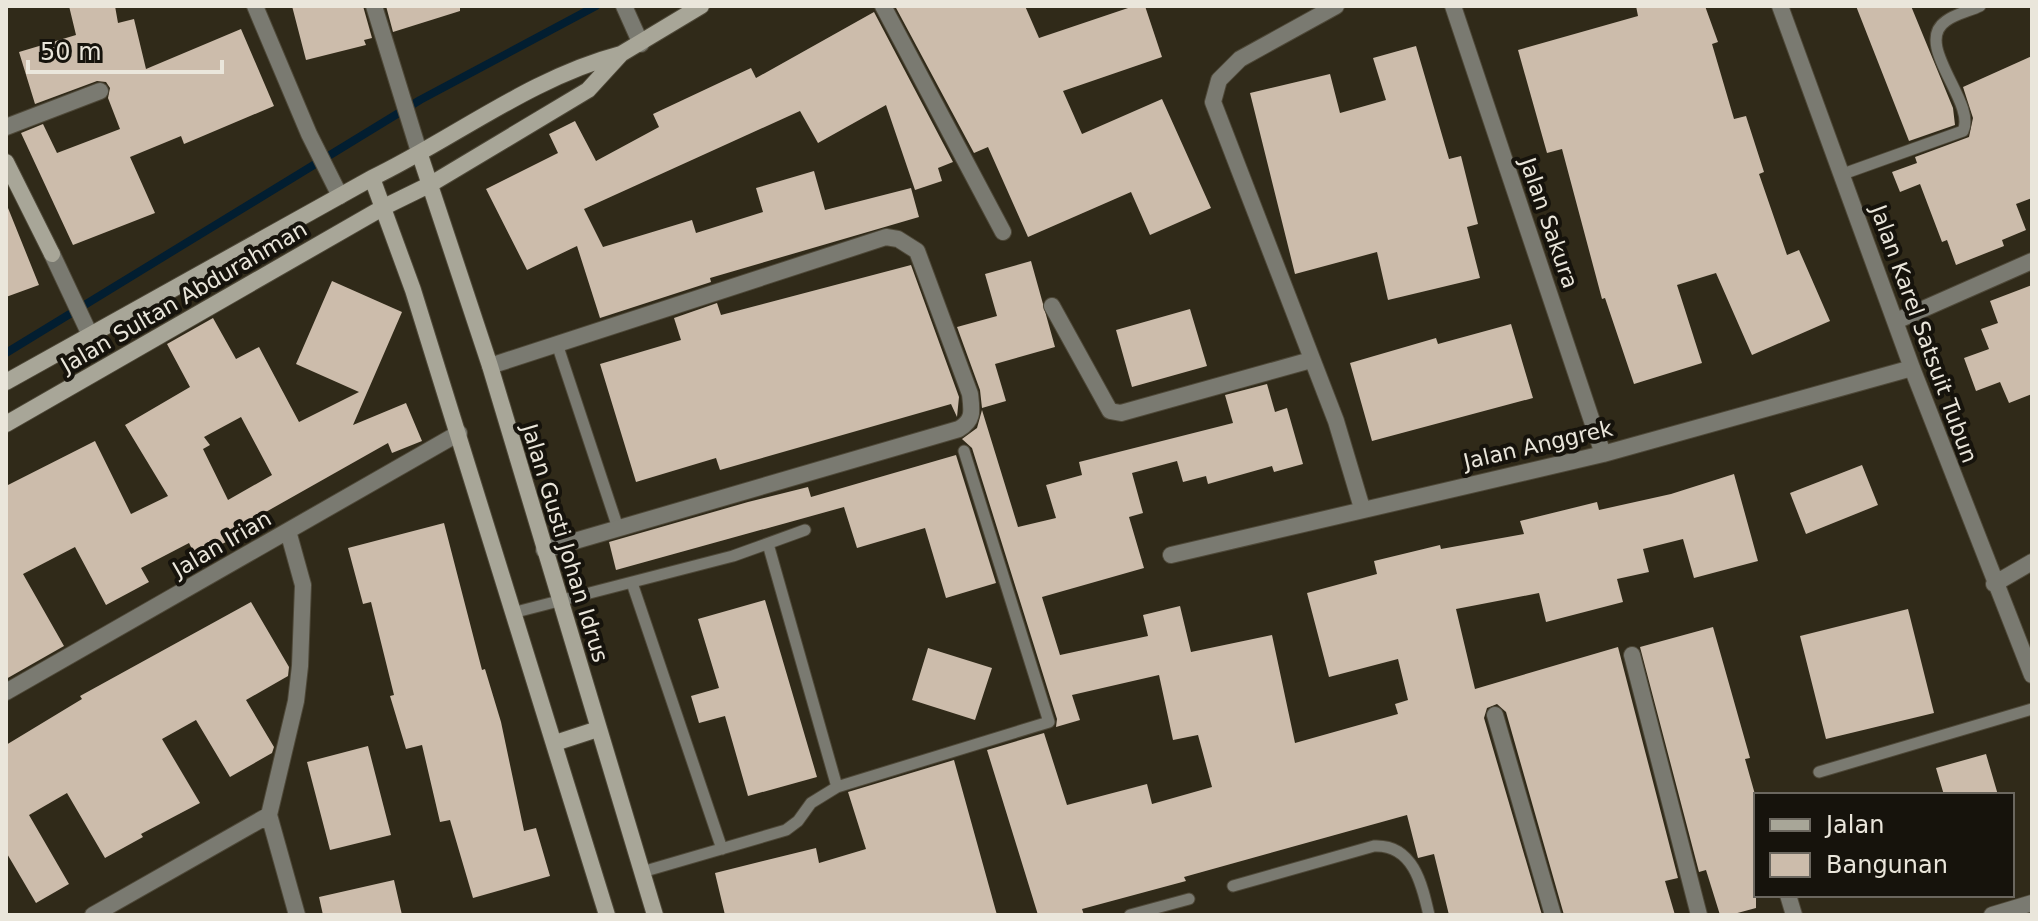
<svg xmlns="http://www.w3.org/2000/svg" width="2038" height="921" font-family="'DejaVu Sans',sans-serif">
<rect width="100%" height="100%" fill="#302a19"/>
<g fill="none" stroke-linecap="round" stroke-linejoin="round">
<!-- stream -->
<path stroke="#021e31" stroke-width="8" d="M6 353 420 100 596 6"/>
</g>
<!-- building -->
<path fill="#ccbcab" fill-rule="evenodd" d="M69 6H115L118 23 134 19 146 69 241 29 274 106 184 144 181 136 130 157 155 213 73 245 21 133 43 124 57 153 120 129 108 98 110 88 106 82 97 81 35 104 19 52 76 35Z
M292 6H363L372 38 364 40 366 45 306 60Z
M386 6H460V11L393 32Z
M895 6H1025L1039 38 1134 6H1145L1162 57 1063 91 1082 134 1162 99 1211 208 1150 235 1131 192 1028 237 988 147 974 153Z
M1636 6H1705L1718 42 1712 44 1734 119 1746 116 1764 172 1759 174 1787 255 1799 250 1830 321 1752 355 1716 273 1677 285 1702 363 1634 384 1605 298 1602 299 1562 149 1547 153 1518 50 1638 16Z
M1856 6H1911L1953 108 1955 125 1909 141Z
M874 12 953 162 938 168 942 181 915 190 886 105 818 143 800 111 584 209 603 247 692 220 696 233 763 212 756 188 814 171 825 210 911 188 919 217 710 278 711 282 600 318 577 246 527 270 486 189 558 153 549 134 575 121 596 161 659 127 653 114 751 68 756 78Z
M1416 46 1449 159 1461 156 1478 224 1467 227 1480 278 1388 300 1377 252 1295 274 1250 93 1330 74 1340 113 1386 100 1373 58Z
M2032 56V198L2016 204 2026 230 2002 240 2004 246 1956 265 1947 240 1942 242 1920 184 1900 192 1892 172 1917 163 1915 157 1969 137 1973 118 1963 87Z
M6 203 39 285 6 297Z
M1031 261 1055 347 995 364 1006 401 982 408 980 390 957 327 997 316 985 274Z
M911 265 959 397 957 417 951 404 720 470 716 458 636 482 600 364 681 340 674 318 717 303 721 315Z
M332 281 402 312 353 425 406 403 422 441 392 453 388 443 241 526 244 533 196 557 189 543 141 568 149 582 106 605 75 547 23 574 64 646 6 679V486L95 441 131 514 168 496 125 425 190 387 167 344 213 318 236 359 259 347 299 422 359 392 296 364ZM241 417 272 475 228 500 203 449 210 445 204 437Z
M2032 285V394L2009 403 2000 382 1976 391 1964 358 1989 349 1981 329 1998 323 1990 301Z
M1190 309 1207 366 1132 387 1116 330Z
M1511 324 1533 398 1372 441 1350 363 1436 338 1438 344Z
M1267 384 1275 412 1287 408 1303 464 1274 472 1272 466 1208 484 1206 476 1183 482 1177 461 1132 473 1143 513 1129 517 1144 568 1042 597 1060 655 1148 636 1143 615 1180 606 1191 652 1272 635 1295 743 1398 714 1395 704 1408 700 1398 659 1329 677 1307 593 1377 574 1374 561 1440 545 1441 549 1524 534 1520 521 1597 502 1599 510 1671 494 1734 474 1758 561 1694 578 1683 539 1643 549 1649 572 1617 579 1623 602 1546 622 1539 593 1456 609 1475 689 1618 647 1678 878 1665 881 1675 915H1564L1506 712 1497 704 1487 708 1484 718 1542 915H1449L1434 854 1418 858 1407 815 1184 877 1186 881 1082 909 1084 915H1038L987 750 1044 733 1067 805 1147 784 1152 804 1212 787 1198 735 1173 740 1159 675 1072 695 1080 720 1056 727 1057 719 972 448 962 439 977 428 982 410 1018 527 1056 518 1046 485 1082 475 1079 462 1233 423 1225 395Z
M956 455 996 583 946 598 925 528 857 548 844 507 616 570 609 542 748 502 808 487 811 497Z
M1862 465 1878 505 1806 534 1790 493Z
M444 523 482 670 485 669 501 722 524 831 536 828 550 876 473 898 450 820 440 822 422 745 406 749 390 696 394 695 371 602 363 604 348 548Z
M765 600 817 777 748 796 725 716 699 723 691 696 719 688 698 619Z
M251 602 289 667 288 676 246 700 274 747 272 753 230 777 196 720 162 739 200 803 141 834 143 837 105 858 67 793 29 815 69 884 36 903 6 852V745L82 699 80 696Z
M1908 609 1934 713 1826 739 1800 636Z
M1713 627 1750 758 1745 759 1756 798V908L1730 915H1720L1706 870 1699 872 1640 647Z
M928 648 992 668 975 720 912 700Z
M368 746 391 835 330 850 307 762Z
M1986 754 1998 795H1944L1936 768Z
M954 760 997 915H725L715 873 816 848 819 863 866 849 848 792Z
M394 880 402 915H323L319 897Z"/>
<g fill="none" stroke-linecap="round" stroke-linejoin="round">
<defs>
<path id="lane" d="M1843 174 1963 131C1977 103 1912 44 1946 21 1955 14 1970 11 1980 6
M557 344 618 528
M768 544 837 787
M632 583 722 849
M516 612 733 556 805 530
M1819 772 2032 709
M642 872 786 830 798 821 811 803 837 787 1049 722 964 451
M1233 886 1374 846C1413 844 1422 884 1429 915
M1130 915 1189 899"/>
<path id="street" d="M255 6 309 134 340 196
M374 6 420 155
M624 6 641 44
M883 6 1003 232
M1336 6 1240 59 1219 80 1213 102 1336 421 1362 508
M1453 6 1603 454
M1780 6 1912 368 2032 675
M6 127 100 91
M52 254 91 337
M1052 306 1110 411 1121 413 1311 360
M1896 321 2032 261
M490 366 886 237 898 239 917 251 970 394C972 411 974 420 959 429L544 550
M288 531 303 585 300 666 296 701 269 815 297 915
M1171 555 1603 454 1912 368
M1994 584 2032 562
M1632 655 1699 915
M6 692 459 433
M1495 715 1553 915
M1788 895 1794 915
M93 915 269 815
M1992 915 2032 903"/>
<path id="secondary" d="M420 155 490 366 655 915
M6 162 52 254
M372 178 413 290 607 915
M6 382 372 178C455 138 530 78 621 54
M6 424 384 207 431 184 588 90 621 54 701 6
M555 743 598 729"/>
</defs>
<!-- lane casing -->
<use href="#lane" stroke="#4e4838" stroke-width="13"/>
<!-- street casing -->
<use href="#street" stroke="#4e4838" stroke-width="18"/>
<!-- secondary casing -->
<use href="#secondary" stroke="#4e4838" stroke-width="18"/>
<!-- lane -->
<use href="#lane" stroke="#7a7a71" stroke-width="11"/>
<!-- street -->
<use href="#street" stroke="#7a7a71" stroke-width="16"/>
<!-- secondary -->
<use href="#secondary" stroke="#a8a698" stroke-width="16"/>
</g>
<g text-anchor="middle" dominant-baseline="central" stroke-width="8" stroke-linejoin="round" paint-order="stroke">
<!-- street labels -->
<g font-size="22" fill="#eae6db" stroke="#16130c">
<text transform="translate(1549 223) rotate(71)">Jalan Sakura</text>
<text transform="translate(184 297) rotate(-30)">Jalan Sultan Abdurahman</text>
<text transform="translate(1924 334) rotate(70)">Jalan Karel Satsuit Tubun</text>
<text transform="translate(1538 445) rotate(-13)">Jalan Anggrek</text>
<text transform="translate(565 543) rotate(73)">Jalan Gusti Johan Idrus</text>
<text transform="translate(222 544) rotate(-30)">Jalan Irian</text>
</g>
</g>
<!-- border -->
<rect width="2038" height="921" fill="none" stroke="#eae6db" stroke-width="16"/>
<!-- legend -->
<rect x="1754" y="793" width="260" height="104" fill="#16130c" stroke="#6b675f" stroke-width="2"/>
<rect x="1770" y="819" width="40" height="12" fill="#a8a698" stroke="#6b675f" stroke-width="2"/>
<text x="1826" y="833" font-size="24" fill="#eae6db">Jalan</text>
<rect x="1770" y="853" width="40" height="24" fill="#ccbcab" stroke="#6b675f" stroke-width="2"/>
<text x="1826" y="873" font-size="24" fill="#eae6db">Bangunan</text>
<!-- scale -->
<path d="M28 60v12h194v-12" fill="none" stroke="#eae6db" stroke-width="4"/>
<text x="40" y="60" font-size="24" fill="#eae6db" stroke="#16130c" stroke-width="6" paint-order="stroke">50 m</text>
</svg>
